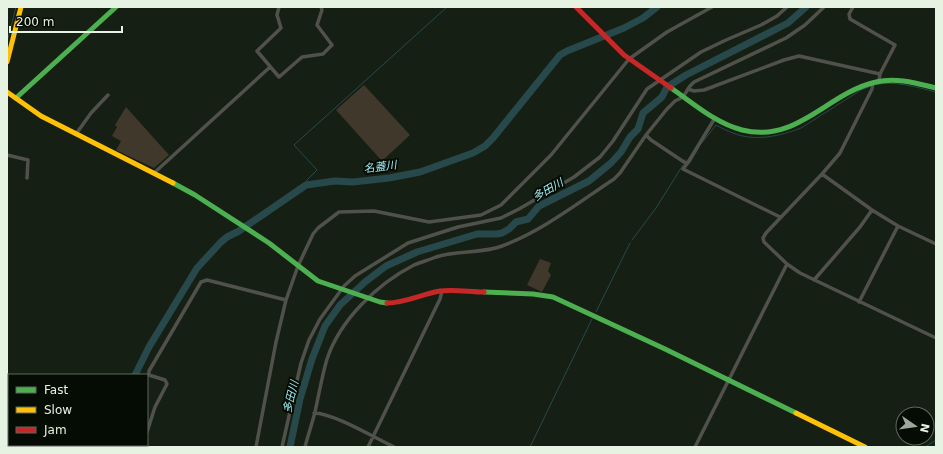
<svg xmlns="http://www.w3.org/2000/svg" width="943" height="454" font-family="'DejaVu Sans','Noto Sans JP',sans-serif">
<rect width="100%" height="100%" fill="#161f13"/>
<!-- green -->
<path fill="#40382b" d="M364 85 410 135 382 161 336 110Z
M126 107 169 155 154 168 116 150 121 141 112 136 117 127 115 125Z
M540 259 551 263 548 271 551 275 542 292 527 285Z"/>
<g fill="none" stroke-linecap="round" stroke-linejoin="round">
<!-- stream -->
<path stroke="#28494b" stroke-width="1" d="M7 42 16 7
M874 85C895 80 915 87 936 92
M701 144 716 125C722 128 727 131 733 133 755 142 780 136 801 128L861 90 871 86
M685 160H686
M690 163 699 147
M306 185 307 180 317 170 294 145 447 7
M632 240 656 208 683 165
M596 312 630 243
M530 447 592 319
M925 447 936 440"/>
<!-- river -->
<path stroke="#28494b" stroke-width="7" d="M135 375 149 347 197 268 221 242 227 237 239 231 306 185 335 181 353 182 389 178 420 172 473 153 485 146 493 138 560 55 567 51 624 28 643 18 657 7
M92 447 93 445
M290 447 300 399 312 359 325 326 340 305 365 282 386 266 417 252 477 234H497L502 233 509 229 516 222 528 219 539 206 589 181 611 163 621 152 630 137 638 129 643 113 662 97 667 87 686 75 788 23 806 7"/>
<!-- street -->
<path stroke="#50514b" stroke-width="3.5" d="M279 7 277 15 281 28 257 51 279 77 302 57 323 54 332 45 317 25 322 10 321 7
M853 7 849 14 850 19 895 45 880 74
M873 82 872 89 840 153 822 174 766 233 763 238 764 242 787 264 800 273 936 338
M688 89 694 91 704 90 784 60 799 56 880 74 879 81
M76 134 91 113 108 95
M646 135 651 140 687 164 683 169 780 217
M7 155 28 160 27 178
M687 164 715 118
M154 173 270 67
M822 174 872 210 898 226 936 244
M814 280 860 227 872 210
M859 302 898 226
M314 413C333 413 375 438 394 447
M147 432 155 407 167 384 165 380 149 375V371L201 282 207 280 286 300
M138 447 139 445
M256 447 276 342 286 300 298 266 313 234 318 228 339 212 374 211 429 222 481 215 501 205 551 155 629 59 667 32 712 7
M282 447 301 363 309 340 320 319 344 286 355 276 408 243 458 227 501 218 519 209 574 177 600 157 613 141 647 89 701 52 726 40 761 25 777 16 787 7
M305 447C308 435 312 424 315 412 319 394 322 376 327 359 340 320 377 284 414 265 421 262 429 260 436 257 457 250 481 254 502 246 542 231 578 203 614 179L620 173 646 135 667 109 675 101 683 97 690 86 694 82 786 38 805 25 824 7
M368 447 440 299 442 291
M695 447 787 264"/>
<!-- fast -->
<path stroke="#4caf50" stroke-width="5" d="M671 88C693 103 715 123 742 130 797 144 827 93 876 82 896 77 916 83 936 88
M16 98 116 7
M173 183 195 195 269 243 318 281 380 302 387 303
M484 292 533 294 553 297 665 349 796 413"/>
<!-- slow -->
<path stroke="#ffc107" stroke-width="5" d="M7 62 21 7
M7 92 41 116 173 183
M796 413 865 447"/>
<!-- jam -->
<path stroke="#c62828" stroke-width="5" d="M576 7 624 55 671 88
M387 303C405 303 422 294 440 291 454 289 470 292 484 292"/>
</g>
<g text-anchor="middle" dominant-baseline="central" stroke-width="4" stroke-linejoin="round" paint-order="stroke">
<!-- water labels -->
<g font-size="11" font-style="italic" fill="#a3e9f3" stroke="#050c03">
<text transform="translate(380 167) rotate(-7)">名蓋川</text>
<text transform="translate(548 190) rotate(-30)">多田川</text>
<text transform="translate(291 397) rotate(-76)">多田川</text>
</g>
</g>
<!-- border -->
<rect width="943" height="454" fill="none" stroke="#e6f2e2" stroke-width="16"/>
<!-- legend -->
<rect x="8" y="374" width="140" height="72" fill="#050c03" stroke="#5f685c"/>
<rect x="16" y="387" width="20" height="6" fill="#4caf50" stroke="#5f685c"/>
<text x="44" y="394" font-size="12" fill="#e6f2e2">Fast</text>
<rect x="16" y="407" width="20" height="6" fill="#ffc107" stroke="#5f685c"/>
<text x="44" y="414" font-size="12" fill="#e6f2e2">Slow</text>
<rect x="16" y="427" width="20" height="6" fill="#c62828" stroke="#5f685c"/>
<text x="44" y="434" font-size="12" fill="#e6f2e2">Jam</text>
<!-- north arrow -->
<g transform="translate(915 426) rotate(103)"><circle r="19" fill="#050c03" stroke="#5f685c"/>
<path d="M0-3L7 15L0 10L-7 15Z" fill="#9da89a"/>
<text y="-6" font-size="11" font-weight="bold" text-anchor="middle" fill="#e6f2e2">N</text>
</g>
<!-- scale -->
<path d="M10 26v6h112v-6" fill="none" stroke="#e6f2e2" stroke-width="2"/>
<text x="16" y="26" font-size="12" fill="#e6f2e2" stroke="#050c03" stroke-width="3" paint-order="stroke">200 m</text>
</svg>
